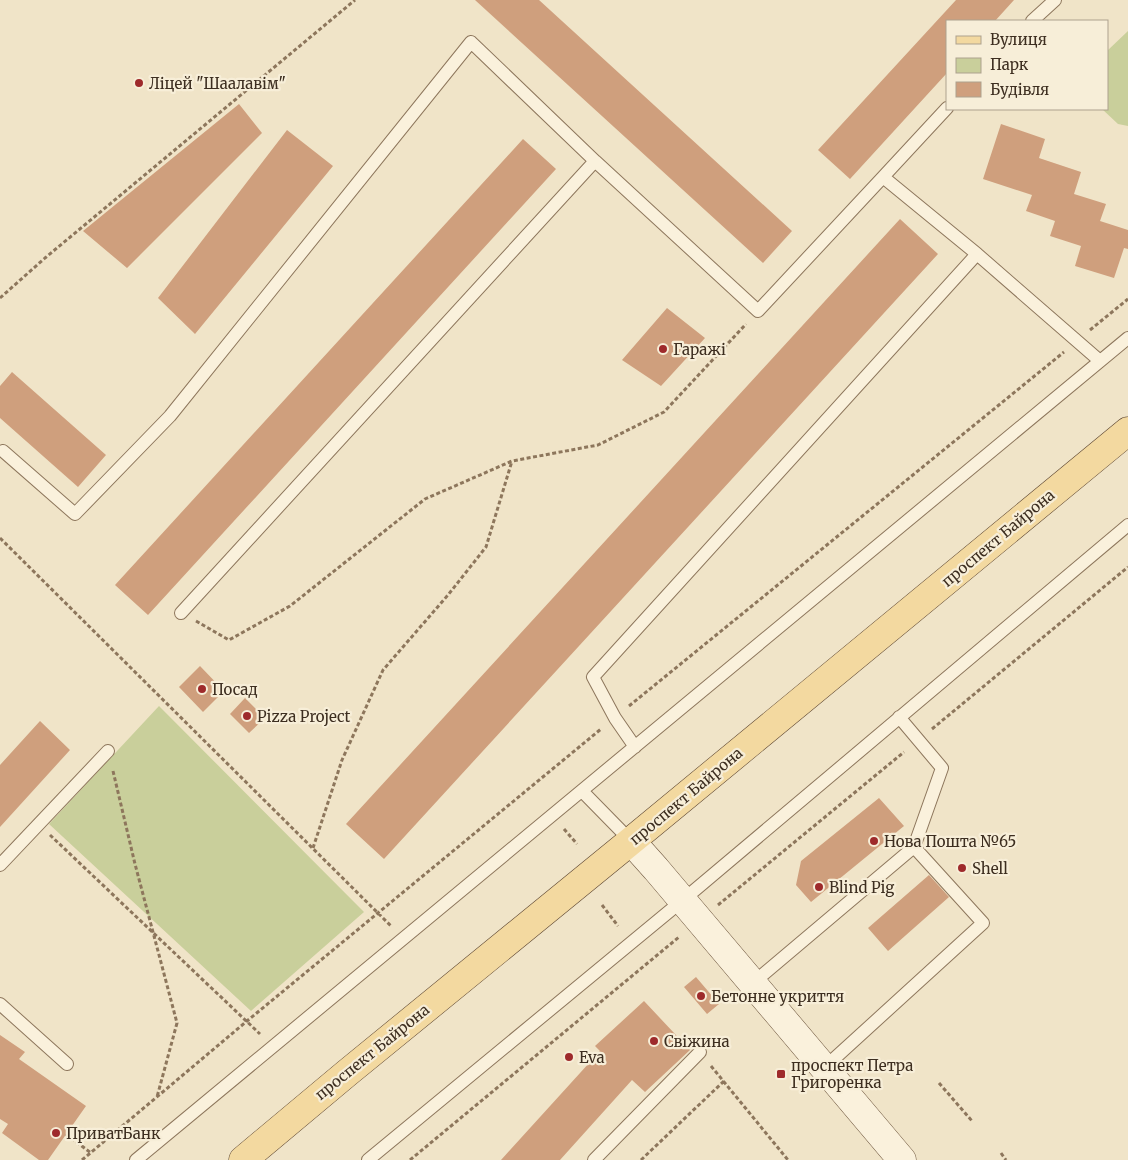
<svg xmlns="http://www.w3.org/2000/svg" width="1128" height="1160" font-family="Merriweather,serif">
<rect width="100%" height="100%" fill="#f0e4c8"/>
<!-- green -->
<path fill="#c9cf9b" d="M1128 31V126L1118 124 1102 109H1107V51Z
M159 706 364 912 251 1011 49 824Z"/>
<!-- building -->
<path fill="#cf9f7d" d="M475 0H539L792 231 763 263Z
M956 0H1014L995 21H947V73L850 179 818 150Z
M239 104 262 133 127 268 83 231Z
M1001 124 1045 139 1039 158 1081 172 1074 194 1106 204 1100 221 1128 230V249L1124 248 1114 278 1075 266 1081 246 1050 236 1055 221 1026 211 1032 195 983 179Z
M287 130 333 166 195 334 158 298Z
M523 139 556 169 148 615 115 585Z
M900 219 938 254 384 859 346 824Z
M667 308 705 338 661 386 622 360Z
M12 372 106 455 78 487 0 418V386Z
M200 666 224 691 203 712 179 687Z
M245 698 265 718 249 733 230 714Z
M40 721 70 750 0 827V765Z
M879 798 904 826 811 902 796 885 801 861Z
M929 875 949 897 888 951 868 928Z
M696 977 719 1004 707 1014 684 987Z
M644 1001 690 1050 645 1092 632 1080 560 1160H501L600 1051 595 1046Z
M0 1035 25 1052 19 1059 86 1106 48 1160H39L2 1133 8 1124 0 1119Z"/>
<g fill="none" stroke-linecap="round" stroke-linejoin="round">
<defs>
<path id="service" d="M1032 21 1055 0
M977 254 1100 361
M3 451 75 514 170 416 471 42 595 161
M181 613 595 161 758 311 883 177
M635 747 615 718 593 677 977 254 883 177 947 108
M582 791 631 841
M0 865 108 751
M753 983 914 847 942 768 899 717
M0 1004 67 1064
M824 1068 983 923 914 847
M136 1160 1128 338
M368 1160 683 900 1128 525
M594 1160 700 1052"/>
<path id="secondary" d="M631 841 656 869 902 1160"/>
<path id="primary" d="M243 1160 347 1073 631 841 1128 431"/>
</defs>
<!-- service casing -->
<use href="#service" stroke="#8d765c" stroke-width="14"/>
<!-- secondary casing -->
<use href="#secondary" stroke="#6f573f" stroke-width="29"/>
<!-- primary casing -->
<use href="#primary" stroke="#5b4430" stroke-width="29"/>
<!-- path -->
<path stroke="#8d765c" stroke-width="3" stroke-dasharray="4 2.5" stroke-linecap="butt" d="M0 298 45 258 355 0
M1090 330 1128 299
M0 538 392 927
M196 621 229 640 290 606 425 499 512 461 598 445 664 412 746 324
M629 706 1064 352
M932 729 1128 567
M113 771 135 864 177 1023 157 1097
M564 829 577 844
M50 835 260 1034
M313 848 342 760 383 670 448 595 486 547 512 461
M602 905 618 926
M718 905 904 752
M711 1066 788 1160
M939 1083 972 1121
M66 1134 91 1153
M1001 1153 1006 1160
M82 1160 247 1021 601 729
M410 1160 679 937
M641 1160 724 1081"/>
<!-- service -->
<use href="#service" stroke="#faf1dc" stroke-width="12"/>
<!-- secondary -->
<use href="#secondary" stroke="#faf1dc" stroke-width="28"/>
<!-- primary -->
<use href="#primary" stroke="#f3d9a0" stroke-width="28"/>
</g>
<!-- markers -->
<g fill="#9e2a2b" stroke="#f7eed8" stroke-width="2">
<circle cx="139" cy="83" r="5"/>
<circle cx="663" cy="349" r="5"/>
<circle cx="202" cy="689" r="5"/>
<circle cx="247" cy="716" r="5"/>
<circle cx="874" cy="841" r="5"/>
<circle cx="962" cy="868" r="5"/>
<circle cx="819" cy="887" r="5"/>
<circle cx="701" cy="996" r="5"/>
<circle cx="654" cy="1041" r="5"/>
<circle cx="569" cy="1057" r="5"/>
<rect x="776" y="1069" width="10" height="10" rx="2.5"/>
<circle cx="56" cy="1133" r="5"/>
</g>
<g text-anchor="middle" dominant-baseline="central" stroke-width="4.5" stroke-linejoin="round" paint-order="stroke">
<!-- poi labels -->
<g font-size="15" fill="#3d2e20" stroke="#f7eed8" text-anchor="start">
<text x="149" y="83">Ліцей "Шаалавім"</text>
<text x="673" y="349">Гаражі</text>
<text x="212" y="689">Посад</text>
<text x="257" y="716">Pizza Project</text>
<text x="884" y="841">Нова Пошта №65</text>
<text x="972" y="868">Shell</text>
<text x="829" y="887">Blind Pig</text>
<text x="711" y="996">Бетонне укриття</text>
<text x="664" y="1041">Свіжина</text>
<text x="579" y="1057">Eva</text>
<text x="791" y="1065">проспект Петра<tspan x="791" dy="17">Григоренка</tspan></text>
<text x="66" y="1133">ПриватБанк</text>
</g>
<!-- street labels -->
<g font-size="15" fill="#3d2e20" stroke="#f7eed8">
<text transform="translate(998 538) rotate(-40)">проспект Байрона</text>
<text transform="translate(686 796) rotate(-40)">проспект Байрона</text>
<text transform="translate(372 1052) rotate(-39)">проспект Байрона</text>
</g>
</g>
<!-- legend -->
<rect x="946" y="20" width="162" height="90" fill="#f7eed8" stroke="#ada18e"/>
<rect x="956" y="36" width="25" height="8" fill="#f3d9a0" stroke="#ada18e"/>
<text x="990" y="45" font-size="15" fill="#3d2e20">Вулиця</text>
<rect x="956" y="58" width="25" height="15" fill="#c9cf9b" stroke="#ada18e"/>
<text x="990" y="70" font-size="15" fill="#3d2e20">Парк</text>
<rect x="956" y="82" width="25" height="15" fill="#cf9f7d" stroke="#ada18e"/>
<text x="990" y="95" font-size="15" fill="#3d2e20">Будівля</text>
</svg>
